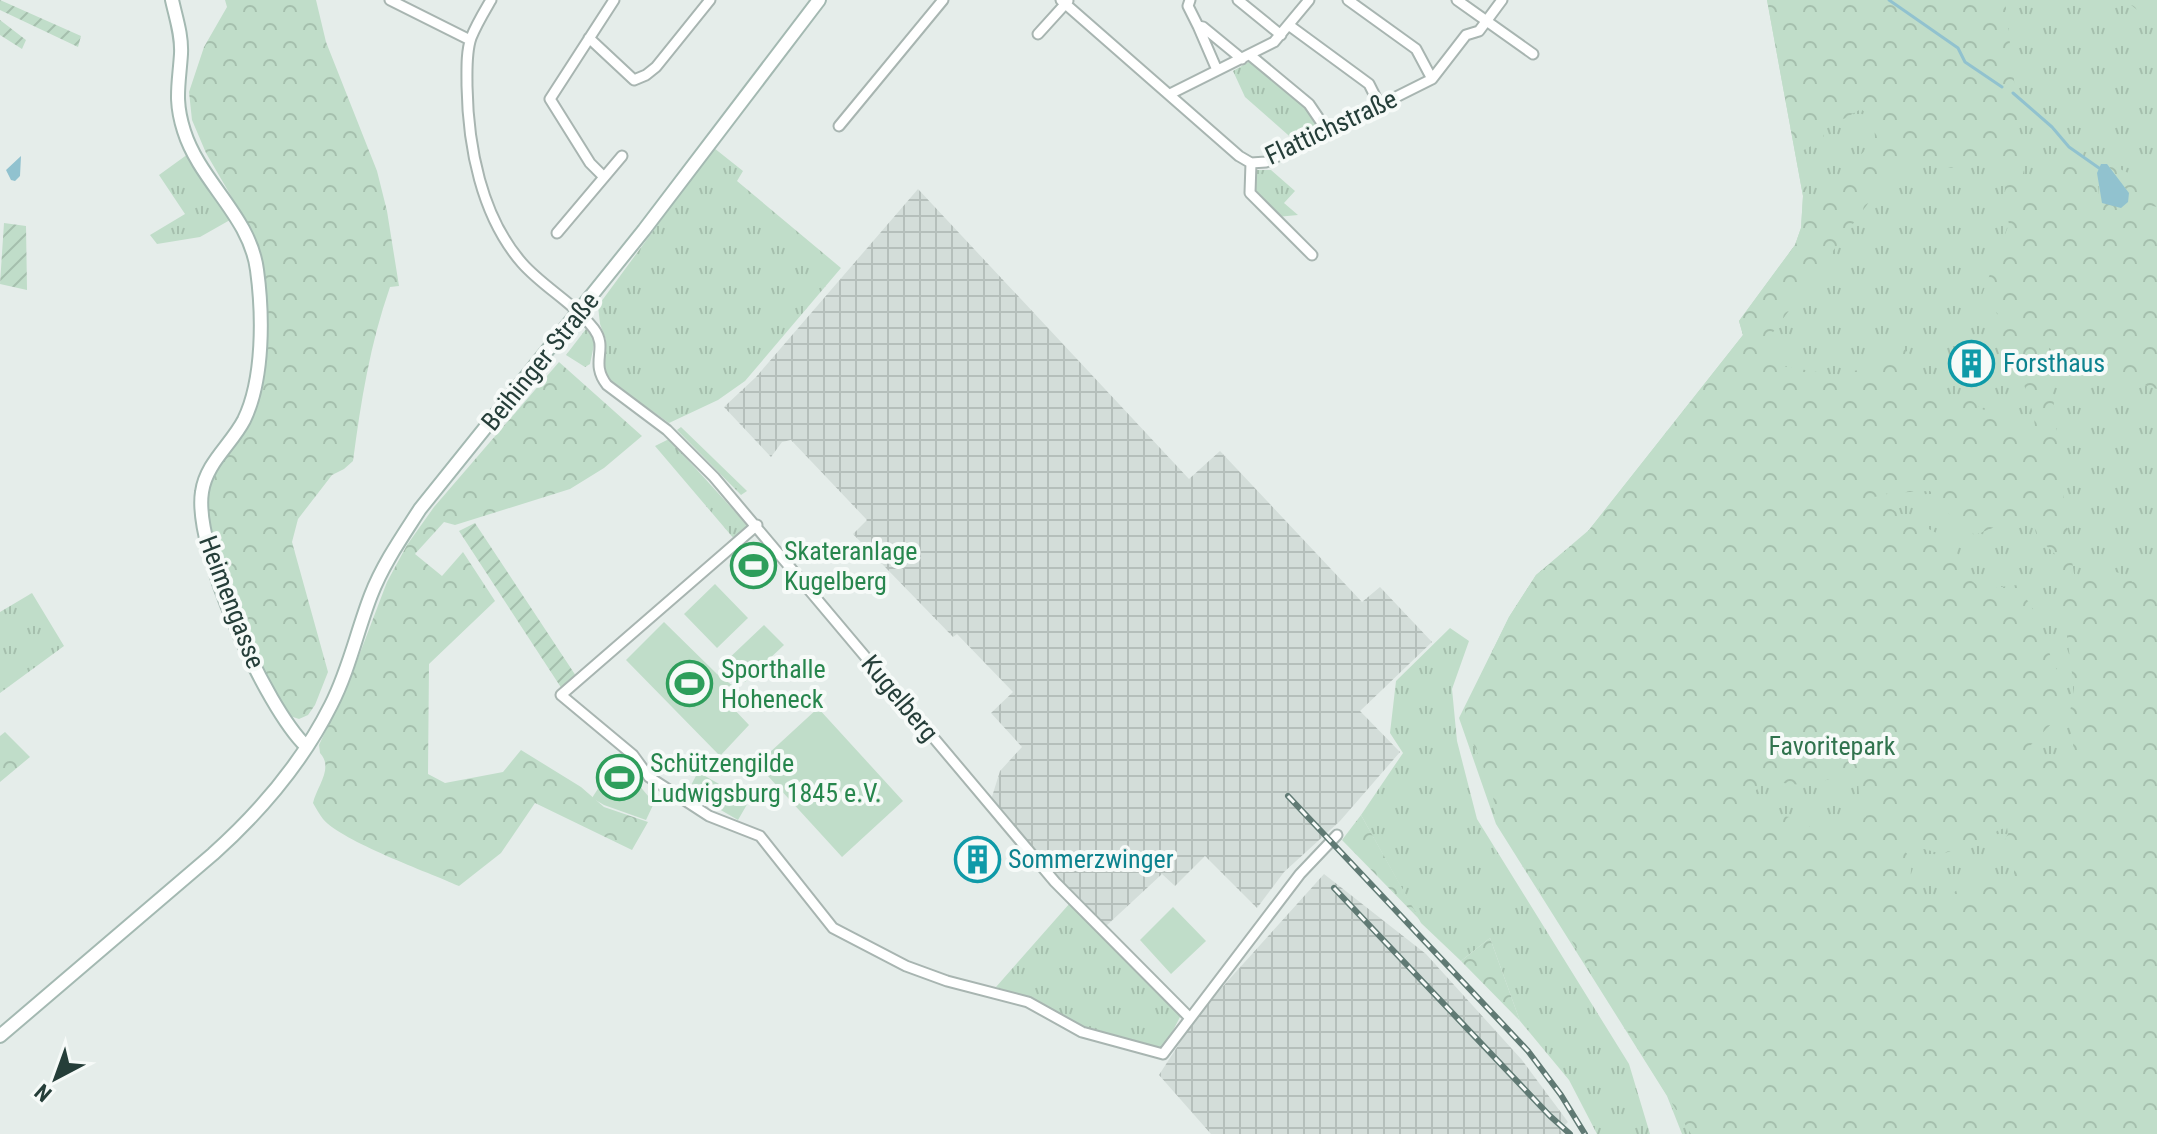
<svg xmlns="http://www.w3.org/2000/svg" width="2157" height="1134" font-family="'Roboto Condensed',sans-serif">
<defs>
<pattern id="industrial-grid" width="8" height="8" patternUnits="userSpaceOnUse" patternTransform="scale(2)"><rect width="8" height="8" fill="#d3ddd9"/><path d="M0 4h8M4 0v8" fill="none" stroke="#b5bfbb"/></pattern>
<pattern id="grass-tufts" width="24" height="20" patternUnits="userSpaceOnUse" patternTransform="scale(2)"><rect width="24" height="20" fill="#c0ddc9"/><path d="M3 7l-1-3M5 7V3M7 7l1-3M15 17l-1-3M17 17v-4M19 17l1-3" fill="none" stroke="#a5bfad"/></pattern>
<pattern id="forest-crowns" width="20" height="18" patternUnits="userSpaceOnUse" patternTransform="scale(2)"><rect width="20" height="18" fill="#c0ddc9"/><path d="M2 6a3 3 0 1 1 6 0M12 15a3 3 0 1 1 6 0" fill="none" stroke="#a5bfad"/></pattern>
<pattern id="garden-furrows" width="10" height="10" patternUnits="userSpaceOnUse" patternTransform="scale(2)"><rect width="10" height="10" fill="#c0ddc9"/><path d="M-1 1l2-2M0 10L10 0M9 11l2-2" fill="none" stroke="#a5bfad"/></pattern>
</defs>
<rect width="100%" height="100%" fill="#e5edea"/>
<!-- industrial -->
<path fill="url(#industrial-grid)" d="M918 189 1189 479 1220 451 1362 602 1380 587 1432 642 1360 711 1400 752 1340 821 1284 872 1257 908 1205 856 1175 886 1162 874 1105 927 1042 861 991 800 1000 771 1022 747 991 713 1013 692 957 634 953 637 853 534 867 520 791 440 782 442 771 457 724 407 756 377Z
M1324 874 1426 954 1522 1060 1568 1122 1560 1130 1563 1134H1211L1159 1075 1199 1013Z"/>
<!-- grass -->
<path fill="url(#grass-tufts)" d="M1767 0H2157V1134H1682L1667 1096 1496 824 1459 718 1509 617 1536 575 1589 530 1743 335 1739 321 1795 245 1801 228 1803 196Z
M1252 60 1308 106 1322 129 1296 142 1245 97 1233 71Z
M714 148 743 171 737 181 841 268 745 381 718 400 669 423 611 382 603 368 606 340 600 324 598 306Z
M188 154 202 180 230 220 200 237 157 244 150 235 185 214 159 175Z
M1254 170H1271L1295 191 1284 203 1298 215 1277 217 1252 189Z
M586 329 595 340 590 364 585 367 566 355Z
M681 427 747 491 741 495 677 430Z
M669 439 748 526 735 540 655 446Z
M32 593 64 646 0 693V612Z
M1450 628 1469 641 1452 689 1457 741 1477 819 1629 1064 1650 1134H1597L1569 1080 1520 1021 1490 938 1461 961 1421 923 1361 815 1403 753 1390 733 1396 681Z
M1070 903 1181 1015 1163 1050 1099 1033 1074 1024 1044 1004 996 987Z"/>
<!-- forest -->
<path fill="url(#forest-crowns)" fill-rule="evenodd" d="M225 0H316L326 42 377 171 387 211 399 286 390 287C370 344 361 401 353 461L344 469 332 475 298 519 292 542 328 672 315 705 308 715 299 719 290 716 278 702 212 551 204 505 212 470 259 379 261 266 252 232 206 153 192 120 189 92 204 47 227 7Z
M1767 0H2005L2025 178 2042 177 2077 148 2157 187V207L2153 206 2155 226H2157V389L2144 385 2122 391 2115 378 2080 370 2048 347 2066 522 2075 580C2097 571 2113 564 2133 582L2146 575 2157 584V1134H1691L1500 825 1488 778 1465 724V708L1509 617 1536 575 1585 535 1743 335 1739 321 1795 245 1801 228 1803 196ZM1861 109 1874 120 1875 139 1809 213 1806 181 1798 153 1817 143 1824 136 1821 114 1840 121ZM1984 154 2006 168 2004 204 2009 224 1982 295 2002 319 1994 338 2007 369 2022 378 2034 417 2036 442 2006 419 1982 409 1968 397 1949 410 1918 376 1911 355 1898 344 1860 369 1840 376 1771 364 1768 339 1903 156 1952 168ZM2107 164 2129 193 2099 195 2097 172ZM1930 491 1952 518 1975 535 2005 523 2033 522 2037 537 2056 555 2074 688 2070 712 2074 754 2025 760 2028 748 2054 721 2062 700V680L2052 660 2035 613 2018 585 1981 589 1961 571 1955 543 1871 498 1889 493ZM1835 777 1858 782 1860 807 1866 817 1846 822 1793 828 1790 817 1773 815 1757 807 1755 791 1769 779C1793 787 1811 786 1835 777ZM2007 827 2008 834 1999 851 2014 858V877L1971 879 1943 901 1926 897 1910 883 1912 858 1904 851 1924 849 1942 854 1977 842 1987 841 1997 831Z
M2125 0H2157V26Z
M559 362 642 436 604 468 570 489 455 525 444 522 415 554 442 576 463 552 495 601 429 664 428 774 445 783 503 772 521 750 581 787 604 807 648 822 632 850 535 803 501 853 459 886C428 872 343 842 323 819 319 814 316 808 313 803 317 786 334 768 320 753L319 745 352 674 387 582 407 545 434 507Z
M5 732 30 757 0 782V736Z
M1361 815 1420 920 1342 840Z
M1490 938 1520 1021 1461 961Z"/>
<!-- garden -->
<path fill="url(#garden-furrows)" d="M0 0 81 36 78 47 0 10Z
M0 20 26 40 22 49 0 35Z
M4 223 26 226 27 290 0 284Z
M475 523 576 676 562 689 459 531Z"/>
<!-- pitch -->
<path fill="#c0ddc9" d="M756 547 772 566 749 584 734 566Z
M715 584 748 618 717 648 684 614Z
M664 622 717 674 744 694 731 706 749 725 720 756 626 660Z
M764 625 784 645 745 682 725 662Z
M818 708 903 801 842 857 757 764Z
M617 759 654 803 646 820 604 805 592 798Z
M698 772 749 801 738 820 688 791Z
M1173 907 1206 941 1171 974 1140 940Z"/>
<!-- water -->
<path fill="#91c2cf" d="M21 156 20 176 15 181 11 180 6 170Z
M2101 164H2107L2129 193 2128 202 2121 208 2102 203 2097 173Z"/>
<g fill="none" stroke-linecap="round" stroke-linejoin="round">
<!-- stream -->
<path stroke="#91c2cf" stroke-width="3" d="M1889 0 1958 48 1965 62 2002 87
M2013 93 2052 127 2069 147 2099 168"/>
<defs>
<path id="street" d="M390 0 470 40
M491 0C484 12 476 25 471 38 466 52 467 71 467 86 468 146 481 216 522 263 543 287 574 303 594 329 609 349 589 362 607 385L667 430 714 477 1055 882 1189 1017
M1061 0 1239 156 1251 163 1266 162 1432 79 1466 35 1479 31 1502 0
M1190 0 1188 6 1198 26 1203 27 1242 59
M1238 0 1281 35
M1348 0 1416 49 1432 79
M1457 0 1533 54
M1198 26 1217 70
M1290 26 1369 84 1380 106
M1038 34 1068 1
M589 38 634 80 646 75 656 67 710 0
M1250 55 1309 104 1328 132
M1170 94 1274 42 1309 0
M839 126 943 0
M1251 163 1250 193 1312 255
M604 177 590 163 550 99 614 0
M557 233 622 156
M757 525 561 695 633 755 649 777 709 816 760 836 833 928 906 966 947 981 1028 1002 1082 1032 1163 1054 1300 874 1337 835"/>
<path id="secondary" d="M172 0C176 18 182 35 181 54 179 85 174 100 184 131 200 182 250 216 257 270 263 314 264 379 244 420 231 445 206 463 202 492 193 548 266 708 306 746
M0 1036 213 854C261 811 302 763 331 705 349 670 357 631 371 595 383 564 402 537 420 509L644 230 819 0"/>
</defs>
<!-- street casing -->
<use href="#street" stroke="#a8b5b1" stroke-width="13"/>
<!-- secondary casing -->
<use href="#secondary" stroke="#a4b9b2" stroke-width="16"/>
<!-- street -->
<use href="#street" stroke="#fff" stroke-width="9"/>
<!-- secondary -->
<use href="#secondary" stroke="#fff" stroke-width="12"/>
<defs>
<path id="rail" d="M1288 796 1528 1051 1561 1095 1585 1134
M1334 888 1550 1116 1570 1134"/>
</defs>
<!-- rail casing -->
<use href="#rail" stroke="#607a74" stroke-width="6"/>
<!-- rail -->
<use href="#rail" stroke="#f6faf8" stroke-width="3" stroke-dasharray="9" stroke-linecap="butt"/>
</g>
<!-- icons -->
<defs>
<symbol id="building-ring" viewBox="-11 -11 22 22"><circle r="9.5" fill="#f6faf8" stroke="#0f9aa8" stroke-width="1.5"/><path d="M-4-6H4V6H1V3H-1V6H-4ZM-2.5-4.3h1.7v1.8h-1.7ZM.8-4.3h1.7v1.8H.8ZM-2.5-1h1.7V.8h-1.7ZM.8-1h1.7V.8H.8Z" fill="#0f9aa8"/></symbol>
<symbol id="stadium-ring" viewBox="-11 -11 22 22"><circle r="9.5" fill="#f6faf8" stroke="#2e9e5b" stroke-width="1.5"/><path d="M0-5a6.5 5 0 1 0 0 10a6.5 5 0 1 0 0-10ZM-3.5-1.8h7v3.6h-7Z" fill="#2e9e5b"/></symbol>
</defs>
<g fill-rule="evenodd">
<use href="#building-ring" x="1946" y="338" width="51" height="51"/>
<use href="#stadium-ring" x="728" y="540" width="51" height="51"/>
<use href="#stadium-ring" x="664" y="658" width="51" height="51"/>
<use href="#stadium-ring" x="594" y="752" width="51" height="51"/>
<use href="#building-ring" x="952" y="834" width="51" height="51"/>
</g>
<g text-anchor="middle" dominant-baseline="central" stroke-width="8" stroke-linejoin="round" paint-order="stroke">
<!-- street labels -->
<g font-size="26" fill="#253e39" stroke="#f6faf8">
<text transform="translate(1331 127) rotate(-25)">Flattichstraße</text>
<text transform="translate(540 361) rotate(-51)">Beihinger Straße</text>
<text transform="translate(232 602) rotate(69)">Heimengasse</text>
<text transform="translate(900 698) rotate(50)">Kugelberg</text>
</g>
<!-- culture labels -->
<g font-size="26" fill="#0d838f" stroke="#f6faf8" text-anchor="start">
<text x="2003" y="363">Forsthaus</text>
<text x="1008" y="859">Sommerzwinger</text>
</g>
<!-- leisure labels -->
<g font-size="26" fill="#27864d" stroke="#f6faf8" text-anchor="start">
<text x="784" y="551">Skateranlage<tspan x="784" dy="30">Kugelberg</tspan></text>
<text x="721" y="669">Sporthalle<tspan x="721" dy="30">Hoheneck</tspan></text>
<text x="650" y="763">Schützengilde<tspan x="650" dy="30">Ludwigsburg 1845 e.V.</tspan></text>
</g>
<!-- park labels -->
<g font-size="26" fill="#31734e" stroke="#f6faf8">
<text x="1832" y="746">Favoritepark</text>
</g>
</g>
<!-- north arrow -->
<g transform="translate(56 1078) rotate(221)" stroke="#f6faf8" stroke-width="6" paint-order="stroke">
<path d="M0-6L14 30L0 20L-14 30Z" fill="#253e39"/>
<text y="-12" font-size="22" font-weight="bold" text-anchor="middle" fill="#253e39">N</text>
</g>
</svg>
